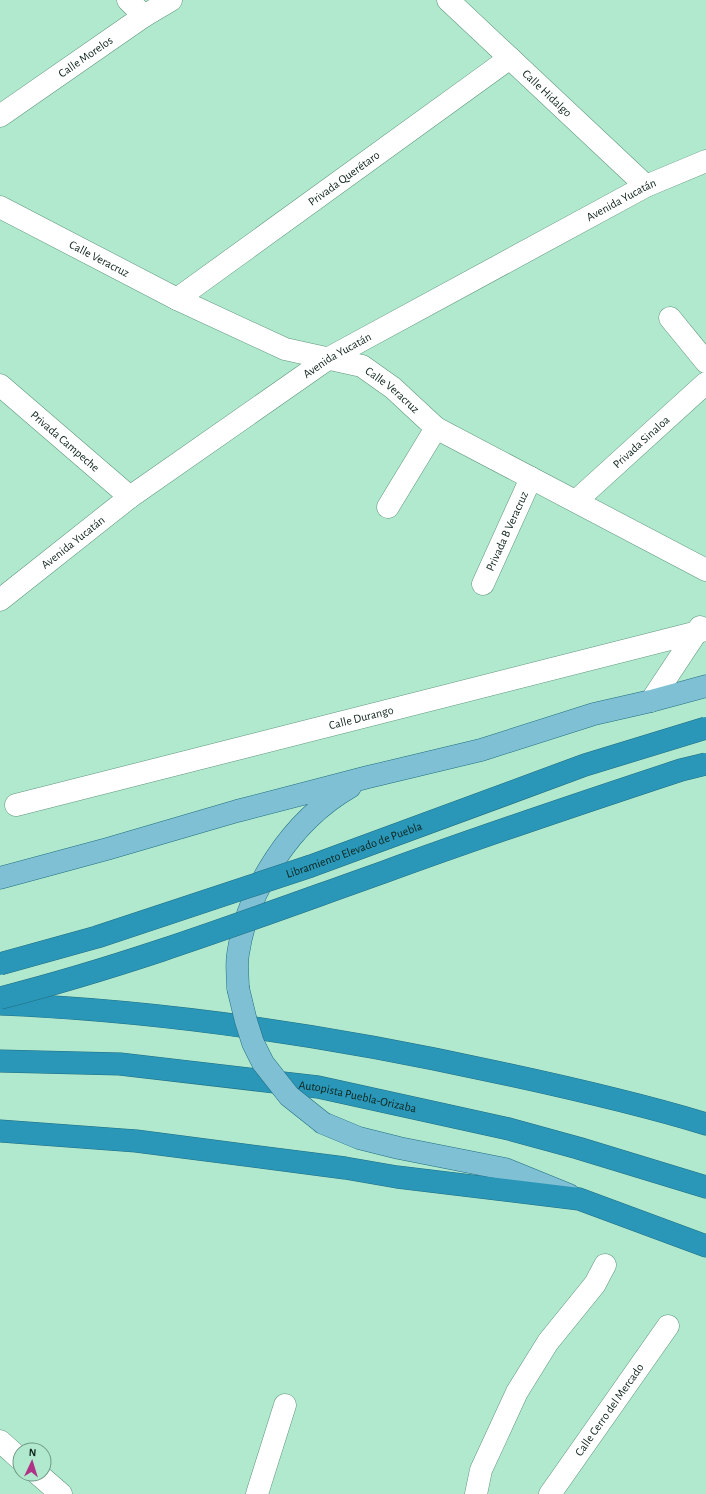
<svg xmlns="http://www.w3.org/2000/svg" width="706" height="1494" font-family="'Alegreya Sans',sans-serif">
<rect width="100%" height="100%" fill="#b0e9ce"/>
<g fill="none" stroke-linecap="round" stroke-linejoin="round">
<defs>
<g id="minor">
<path d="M128 0 144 16"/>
<path id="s1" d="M448 0 646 186"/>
<path id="s2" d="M0 116 144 16 171 0"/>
<path id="s3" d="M0 207 177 299 285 349 362 366 393 388 436 428 706 570"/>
<path id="s4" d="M177 299 510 58"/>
<path d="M670 318 706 362"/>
<path id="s5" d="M0 385 130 497"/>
<path id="s6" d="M576 501 706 383"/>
<path d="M388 507 436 428"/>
<path id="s7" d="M483 584 531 478"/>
<path id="s8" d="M0 600 130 497 329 358 646 186 706 161"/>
<path d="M651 701 700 627"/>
<path id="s9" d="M16 805 706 630"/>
<path d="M0 1441 20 1459"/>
<path d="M38 1474 61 1494"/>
<path d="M257 1494 285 1405"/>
<path d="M476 1494 481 1470 517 1392 548 1342 595 1284 605 1265"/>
<path id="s10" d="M550 1494 668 1326"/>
</g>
<path id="major" d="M0 878 107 849 237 811 368 777 481 750 594 714 651 701 706 686
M238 988C238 977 236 965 238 954 248 888 291 821 350 787
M323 1123 359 1138 399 1148 505 1169 569 1195"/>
<g id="highway">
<path d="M0 1004C167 1011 333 1036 496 1072 566 1087 637 1103 706 1124"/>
<path id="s11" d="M0 1061 120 1064 318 1087 509 1129 578 1148 706 1187"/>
<path d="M0 1131 136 1141 345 1168 397 1177 579 1199 706 1246"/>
</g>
</defs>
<!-- minor casing -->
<use href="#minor" stroke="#5f967d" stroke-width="23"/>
<!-- major casing -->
<use href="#major" stroke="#206e81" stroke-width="23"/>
<!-- highway casing -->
<use href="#highway" stroke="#206e81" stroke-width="23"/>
<!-- minor -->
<use href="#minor" stroke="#fff" stroke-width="22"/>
<!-- major -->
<use href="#major" stroke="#7fc0d4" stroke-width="22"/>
<!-- highway -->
<use href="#highway" stroke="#2a96b8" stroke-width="22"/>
<defs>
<path id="major-bridge" d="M238 988 246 1021 253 1043 263 1063 289 1096 323 1123"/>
<g id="highway-bridge">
<path id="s12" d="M0 964 97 937 311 866 585 765 706 728"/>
<path d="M0 998C131 965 257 917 384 872 482 836 581 803 681 770L706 764"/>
</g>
</defs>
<!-- major-bridge casing -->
<use href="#major-bridge" stroke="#206e81" stroke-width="23" stroke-linecap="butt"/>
<!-- highway-bridge casing -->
<use href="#highway-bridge" stroke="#206e81" stroke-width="23" stroke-linecap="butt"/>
<!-- major-bridge -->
<use href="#major-bridge" stroke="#7fc0d4" stroke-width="22"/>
<!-- highway-bridge -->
<use href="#highway-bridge" stroke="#2a96b8" stroke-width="22"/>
</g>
<g text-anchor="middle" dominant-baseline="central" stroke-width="4" stroke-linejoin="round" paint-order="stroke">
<!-- street labels -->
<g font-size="12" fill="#0e241b" stroke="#b0e9ce">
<text stroke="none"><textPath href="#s2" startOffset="104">Calle Morelos</textPath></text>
<text stroke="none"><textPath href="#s1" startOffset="136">Calle Hidalgo</textPath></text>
<text stroke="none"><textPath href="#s4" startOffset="206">Privada Querétaro</textPath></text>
<text stroke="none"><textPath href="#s8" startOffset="741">Avenida Yucatán</textPath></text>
<text stroke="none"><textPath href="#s3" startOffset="112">Calle Veracruz</textPath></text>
<text stroke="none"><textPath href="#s8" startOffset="417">Avenida Yucatán</textPath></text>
<text stroke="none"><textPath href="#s3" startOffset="436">Calle Veracruz</textPath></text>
<text stroke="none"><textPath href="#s5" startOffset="86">Privada Campeche</textPath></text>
<text stroke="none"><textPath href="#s6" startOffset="88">Privada Sinaloa</textPath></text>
<text stroke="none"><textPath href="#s7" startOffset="58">Privada B Veracruz</textPath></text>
<text stroke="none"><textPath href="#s8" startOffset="93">Avenida Yucatán</textPath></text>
<text stroke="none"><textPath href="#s9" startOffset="356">Calle Durango</textPath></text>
<text stroke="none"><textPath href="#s12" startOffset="372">Libramiento Elevado de Puebla</textPath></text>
<text stroke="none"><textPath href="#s11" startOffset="360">Autopista Puebla-Orizaba</textPath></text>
<text stroke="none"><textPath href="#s10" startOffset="103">Calle Cerro del Mercado</textPath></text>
</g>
</g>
<!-- north arrow -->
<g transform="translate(32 1462) rotate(4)"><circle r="19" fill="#b0e9ce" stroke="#6f9a86"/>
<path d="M0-3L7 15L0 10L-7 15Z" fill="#af3386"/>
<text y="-6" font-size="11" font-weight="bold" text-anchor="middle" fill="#0e241b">N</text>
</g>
</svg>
